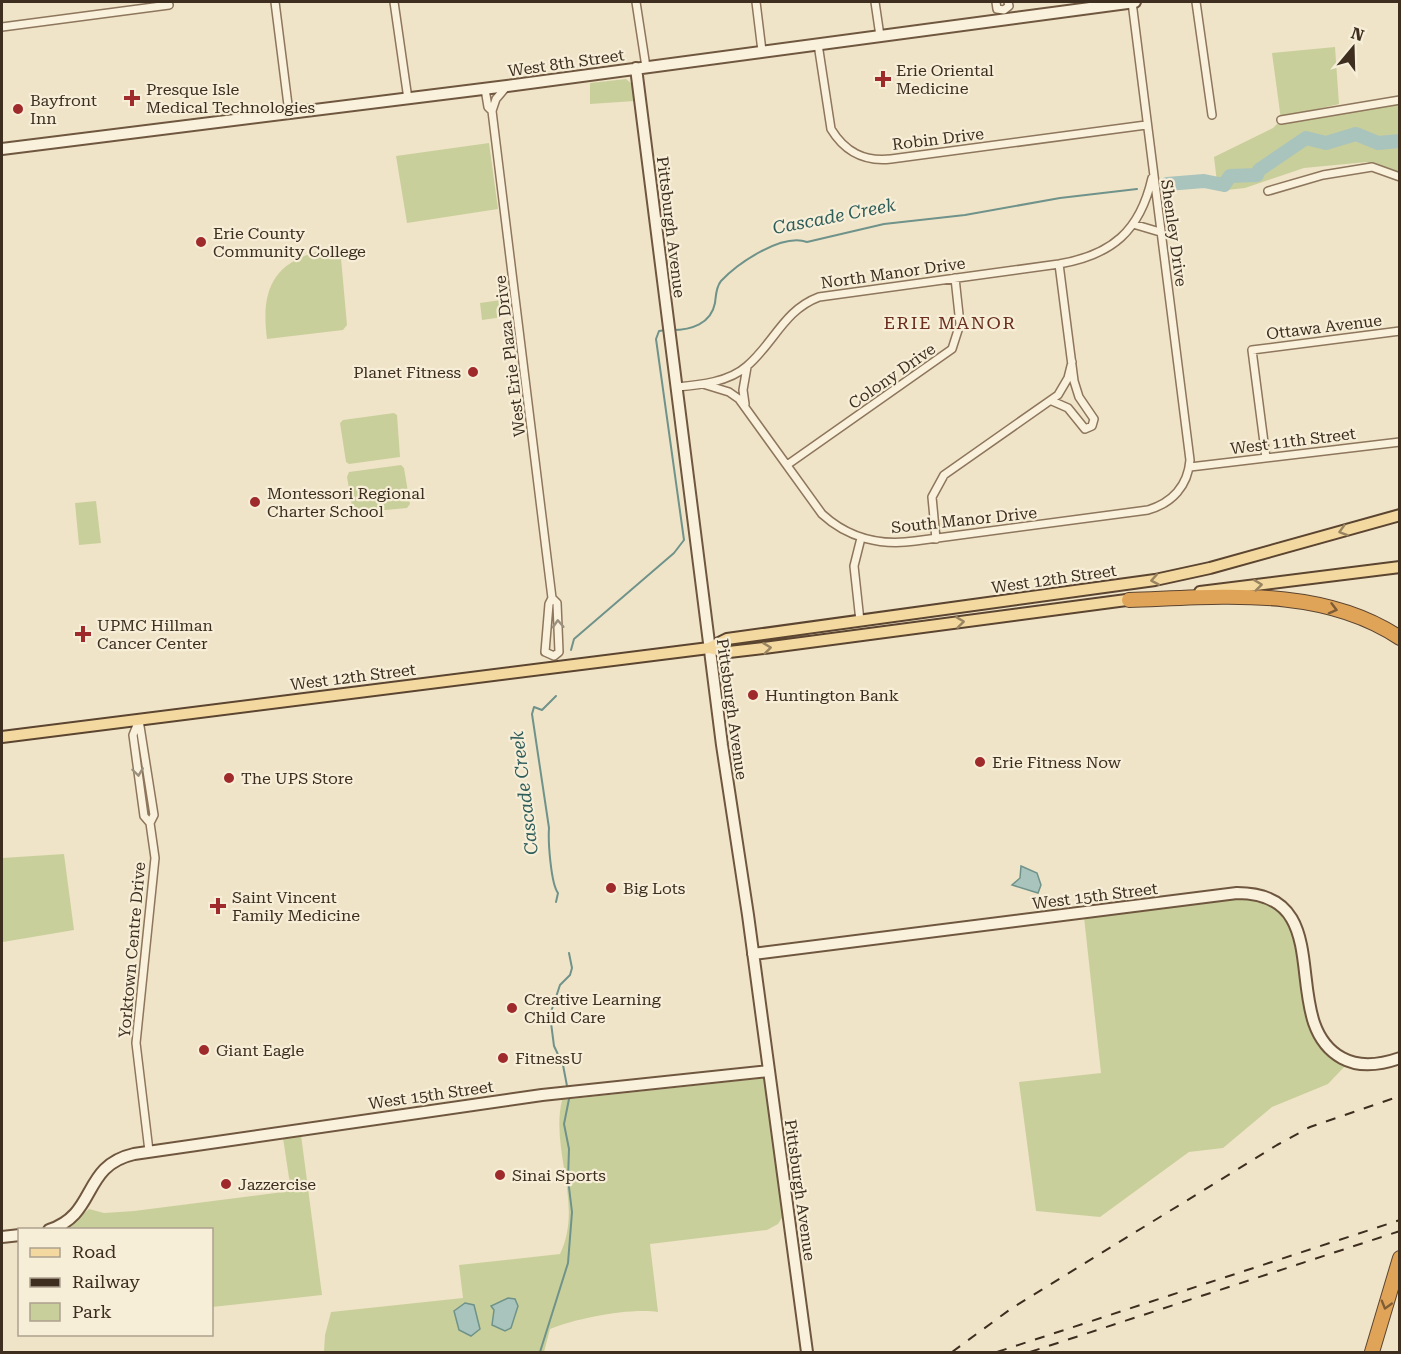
<svg xmlns="http://www.w3.org/2000/svg" width="1401" height="1354" font-family="'Roboto Serif',serif">
<rect width="100%" height="100%" fill="#f0e4c8"/>
<!-- green -->
<path fill="#c9cf9b" d="M1335 47 1339 104 1288 116 1399 104V174L1367 162 1304 168 1245 188 1218 191 1214 157 1273 128 1281 120 1272 53Z
M626 79 632 84 635 101 590 104V83Z
M489 143 498 209 407 223 396 156Z
M340 247 347 325 343 330 267 339C259 279 281 256 340 247Z
M501 300 503 317 482 320 480 303Z
M394 413 397 415 400 457 349 464 346 462 340 423 343 420Z
M401 465 404 468 410 504 407 508 353 513 347 477 349 472Z
M96 501 101 543 79 545 75 503Z
M64 854 74 930 3 942 2 858Z
M1234 897C1243 898 1253 898 1262 900 1315 915 1292 1002 1314 1039 1321 1051 1335 1058 1346 1065L1328 1084 1272 1107 1223 1148 1189 1152 1100 1217 1036 1211 1019 1082 1101 1073 1084 917Z
M766 1078 783 1216 778 1224 767 1230 650 1244 658 1312C629 1308 578 1318 550 1329L544 1352H324L325 1335 331 1312 463 1298 459 1265 560 1254C584 1204 550 1151 562 1100Z
M301 1135 322 1295 212 1307V1230H65L89 1209 104 1213 134 1211 291 1191 283 1138Z"/>
<!-- water -->
<path fill="#a9c4bc" stroke="#6f938a" stroke-width="1.5" d="M1021 866 1037 873 1041 885 1038 893 1012 885 1020 878Z
M508 1298 515 1299 518 1306 511 1328 505 1331 492 1325 494 1310 491 1306Z
M465 1303 474 1305 480 1329 471 1336 459 1330 454 1311Z"/>
<g fill="none" stroke-linecap="round" stroke-linejoin="round">
<!-- stream -->
<path stroke="#6f938a" stroke-width="2" d="M672 330C691 330 711 324 715 303 716 295 716 287 721 281 738 263 782 233 807 242L884 224 965 215 1060 198 1137 189
M571 650 574 639 674 553 684 540 656 339 659 331 666 330
M556 902 558 893C551 884 548 842 549 828L532 714 534 707 542 710 556 696
M567 1086 563 1065 554 1046 550 1015 560 985 570 975 572 968 569 953
M540 1352 568 1263 572 1212 568 1179 569 1149 564 1124 569 1099"/>
<!-- river -->
<path stroke="#a9c4bc" stroke-width="14" d="M1167 184 1204 181 1224 185 1230 176 1257 175 1259 170 1306 138 1326 143 1356 134 1378 143 1400 141"/>
<defs>
<path id="street" d="M275 2 289 113
M394 2 408 99
M636 2 646 67
M756 2 762 51
M875 2 880 36
M996 2 997 9 1004 10 1009 6 1008 2
M1196 2 1212 115
M2 27 169 5 168 2
M818 44 831 129C845 152 864 162 891 159L1146 125
M507 86 496 99 492 111 552 598 557 603 559 652 554 656 545 652 549 604 552 598
M485 89 488 107 492 111
M1281 120 1400 100
M1268 191 1323 175 1366 168 1372 167 1400 177
M1133 224 1160 232
M703 384 729 392 739 399 822 514C848 538 881 546 915 541L1148 510C1172 503 1188 486 1190 460L1132 2
M677 387C700 385 729 382 747 366 774 343 784 310 819 297L1059 264C1112 255 1140 231 1152 178
M1052 401 1068 408 1085 429 1092 426 1094 419 1079 397 1074 381 1059 264
M745 404 743 390 747 367
M1266 458 1252 350 1400 331
M787 465 952 349 960 324 955 278
M1190 467 1400 442
M936 539 932 497 944 475 1058 395 1068 378 1072 362
M860 621 854 566 861 538
M139 720 133 735 144 816 150 823 155 858 136 1043 149 1151
M139 720 154 815 150 823"/>
<path id="secondary" d="M636 68 722 745 748 915 807 1352
M2 149 507 86 1135 2
M753 954 1237 893C1342 893 1275 1021 1342 1058 1360 1068 1380 1065 1400 1058
M49 1230C98 1214 81 1166 134 1154L542 1095 768 1071
M2 1237 20 1235"/>
<path id="primary" d="M1200 592 1400 567
M709 648 727 639 1155 580 1210 568 1400 515
M2 737 709 648 729 652 764 648 1134 599"/>
<path id="highway" d="M1129 600C1219 597 1321 585 1400 638
M1372 1352 1400 1258"/>
</defs>
<!-- street casing -->
<use href="#street" stroke="#8d765c" stroke-width="10"/>
<!-- secondary casing -->
<use href="#secondary" stroke="#6f573f" stroke-width="14"/>
<!-- primary casing -->
<use href="#primary" stroke="#5b4430" stroke-width="14"/>
<!-- highway casing -->
<use href="#highway" stroke="#5b4430" stroke-width="16"/>
<!-- street -->
<use href="#street" stroke="#faf1dc" stroke-width="7"/>
<!-- secondary -->
<use href="#secondary" stroke="#faf1dc" stroke-width="10"/>
<!-- primary -->
<use href="#primary" stroke="#f3d9a0" stroke-width="10"/>
<!-- highway -->
<use href="#highway" stroke="#e0a458" stroke-width="14"/>
<!-- rail -->
<path stroke="#3d2e20" stroke-width="2" stroke-dasharray="10 10" stroke-linecap="butt" d="M952 1352 1012 1308 1277 1145 1310 1127 1400 1096
M997 1352 1400 1220
M1030 1352 1400 1231"/>
</g>
<!-- one-way arrows -->
<defs><path id="oneway-chevron" d="M-2-3.5L2.5 0L-2 3.5" fill="none" stroke-width="1.6" stroke-linecap="round" stroke-linejoin="round" transform="scale(1.5)"/></defs>
<g stroke="#988460">
<use href="#oneway-chevron" transform="translate(1343 531) rotate(164)"/>
<use href="#oneway-chevron" transform="translate(1155 580) rotate(170)"/>
<use href="#oneway-chevron" transform="translate(1258 585) rotate(-7)"/>
<use href="#oneway-chevron" transform="translate(960 622) rotate(-7)"/>
<use href="#oneway-chevron" transform="translate(767 648) rotate(-7)"/>
</g>
<g stroke="#7e5d36">
<use href="#oneway-chevron" transform="translate(1333 609) rotate(15)"/>
<use href="#oneway-chevron" transform="translate(1386 1305) rotate(106)"/>
</g>
<g stroke="#9c907e">
<use href="#oneway-chevron" transform="translate(558 624) rotate(-93)"/>
<use href="#oneway-chevron" transform="translate(138 772) rotate(82)"/>
</g>
<!-- markers -->
<g fill="#9e2a2b" stroke="#f7eed8" stroke-width="2">
<path d="M880 70h6v6h6v6h-6v6h-6v-6h-6v-6h6z"/>
<path d="M129 89h6v6h6v6h-6v6h-6v-6h-6v-6h6z"/>
<circle cx="18" cy="109" r="6"/>
<circle cx="201" cy="242" r="6"/>
<circle cx="473" cy="372" r="6"/>
<circle cx="255" cy="502" r="6"/>
<path d="M80 625h6v6h6v6h-6v6h-6v-6h-6v-6h6z"/>
<circle cx="753" cy="695" r="6"/>
<circle cx="980" cy="762" r="6"/>
<circle cx="229" cy="778" r="6"/>
<circle cx="611" cy="888" r="6"/>
<path d="M215 897h6v6h6v6h-6v6h-6v-6h-6v-6h6z"/>
<circle cx="512" cy="1008" r="6"/>
<circle cx="204" cy="1050" r="6"/>
<circle cx="503" cy="1058" r="6"/>
<circle cx="500" cy="1175" r="6"/>
<circle cx="226" cy="1184" r="6"/>
</g>
<g text-anchor="middle" dominant-baseline="central" stroke-width="4.5" stroke-linejoin="round" paint-order="stroke">
<!-- street labels -->
<g font-size="16" fill="#3d2e20" stroke="#f7eed8">
<text transform="translate(566 63) rotate(-8)">West 8th Street</text>
<text transform="translate(938 139) rotate(-7)">Robin Drive</text>
<text transform="translate(671 227) rotate(83)">Pittsburgh Avenue</text>
<text transform="translate(1174 233) rotate(82)">Shenley Drive</text>
<text transform="translate(893 273) rotate(-8)">North Manor Drive</text>
<text transform="translate(1324 327) rotate(-7)">Ottawa Avenue</text>
<text transform="translate(510 356) rotate(-97)">West Erie Plaza Drive</text>
<text transform="translate(892 376) rotate(-35)">Colony Drive</text>
<text transform="translate(1293 441) rotate(-7)">West 11th Street</text>
<text transform="translate(964 520) rotate(-6)">South Manor Drive</text>
<text transform="translate(1054 579) rotate(-8)">West 12th Street</text>
<text transform="translate(353 677) rotate(-7)">West 12th Street</text>
<text transform="translate(732 709) rotate(82)">Pittsburgh Avenue</text>
<text transform="translate(1095 896) rotate(-7)">West 15th Street</text>
<text transform="translate(132 950) rotate(-85)">Yorktown Centre Drive</text>
<text transform="translate(431 1095) rotate(-8)">West 15th Street</text>
<text transform="translate(800 1190) rotate(82)">Pittsburgh Avenue</text>
</g>
<!-- poi labels -->
<g font-size="16" fill="#3d2e20" stroke="#f7eed8" text-anchor="start">
<text x="896" y="70">Erie Oriental<tspan x="896" dy="18">Medicine</tspan></text>
<text x="146" y="89">Presque Isle<tspan x="146" dy="18">Medical Technologies</tspan></text>
<text x="30" y="100">Bayfront<tspan x="30" dy="18">Inn</tspan></text>
<text x="213" y="233">Erie County<tspan x="213" dy="18">Community College</tspan></text>
<text x="461" y="372" text-anchor="end">Planet Fitness</text>
<text x="267" y="493">Montessori Regional<tspan x="267" dy="18">Charter School</tspan></text>
<text x="97" y="625">UPMC Hillman<tspan x="97" dy="18">Cancer Center</tspan></text>
<text x="765" y="695">Huntington Bank</text>
<text x="992" y="762">Erie Fitness Now</text>
<text x="241" y="778">The UPS Store</text>
<text x="623" y="888">Big Lots</text>
<text x="232" y="897">Saint Vincent<tspan x="232" dy="18">Family Medicine</tspan></text>
<text x="524" y="999">Creative Learning<tspan x="524" dy="18">Child Care</tspan></text>
<text x="216" y="1050">Giant Eagle</text>
<text x="515" y="1058">FitnessU</text>
<text x="512" y="1175">Sinai Sports</text>
<text x="238" y="1184">Jazzercise</text>
</g>
<!-- water labels -->
<g font-size="18" font-style="italic" fill="#2f5d5a" stroke="#f7eed8">
<text transform="translate(834 216) rotate(-11)">Cascade Creek</text>
<text transform="translate(524 793) rotate(-97)">Cascade Creek</text>
</g>
<!-- neighbourhood labels -->
<g font-size="18" letter-spacing="1.5" fill="#6b2e1e" stroke="#f7eed8">
<text x="950" y="322">ERIE MANOR</text>
</g>
</g>
<!-- border -->
<rect width="1401" height="1354" fill="none" stroke="#3d2e20" stroke-width="6"/>
<!-- legend -->
<rect x="18" y="1228" width="195" height="108" fill="#f7eed8" stroke="#ada18e" stroke-width="1.5"/>
<rect x="30" y="1248" width="30" height="9" fill="#f3d9a0" stroke="#ada18e" stroke-width="1.5"/>
<text x="72" y="1258" font-size="18" fill="#3d2e20">Road</text>
<rect x="30" y="1278" width="30" height="9" fill="#3d2e20" stroke="#ada18e" stroke-width="1.5"/>
<text x="72" y="1288" font-size="18" fill="#3d2e20">Railway</text>
<rect x="30" y="1303" width="30" height="18" fill="#c9cf9b" stroke="#ada18e" stroke-width="1.5"/>
<text x="72" y="1318" font-size="18" fill="#3d2e20">Park</text>
<!-- north arrow -->
<g transform="translate(1353 48) rotate(19)" stroke="#f7eed8" stroke-width="4.5" paint-order="stroke">
<path d="M0-4.5L10 22L0 15L-10 22Z" fill="#3d2e20"/>
<text y="-9" font-size="16" font-weight="bold" text-anchor="middle" fill="#3d2e20">N</text>
</g>
</svg>
